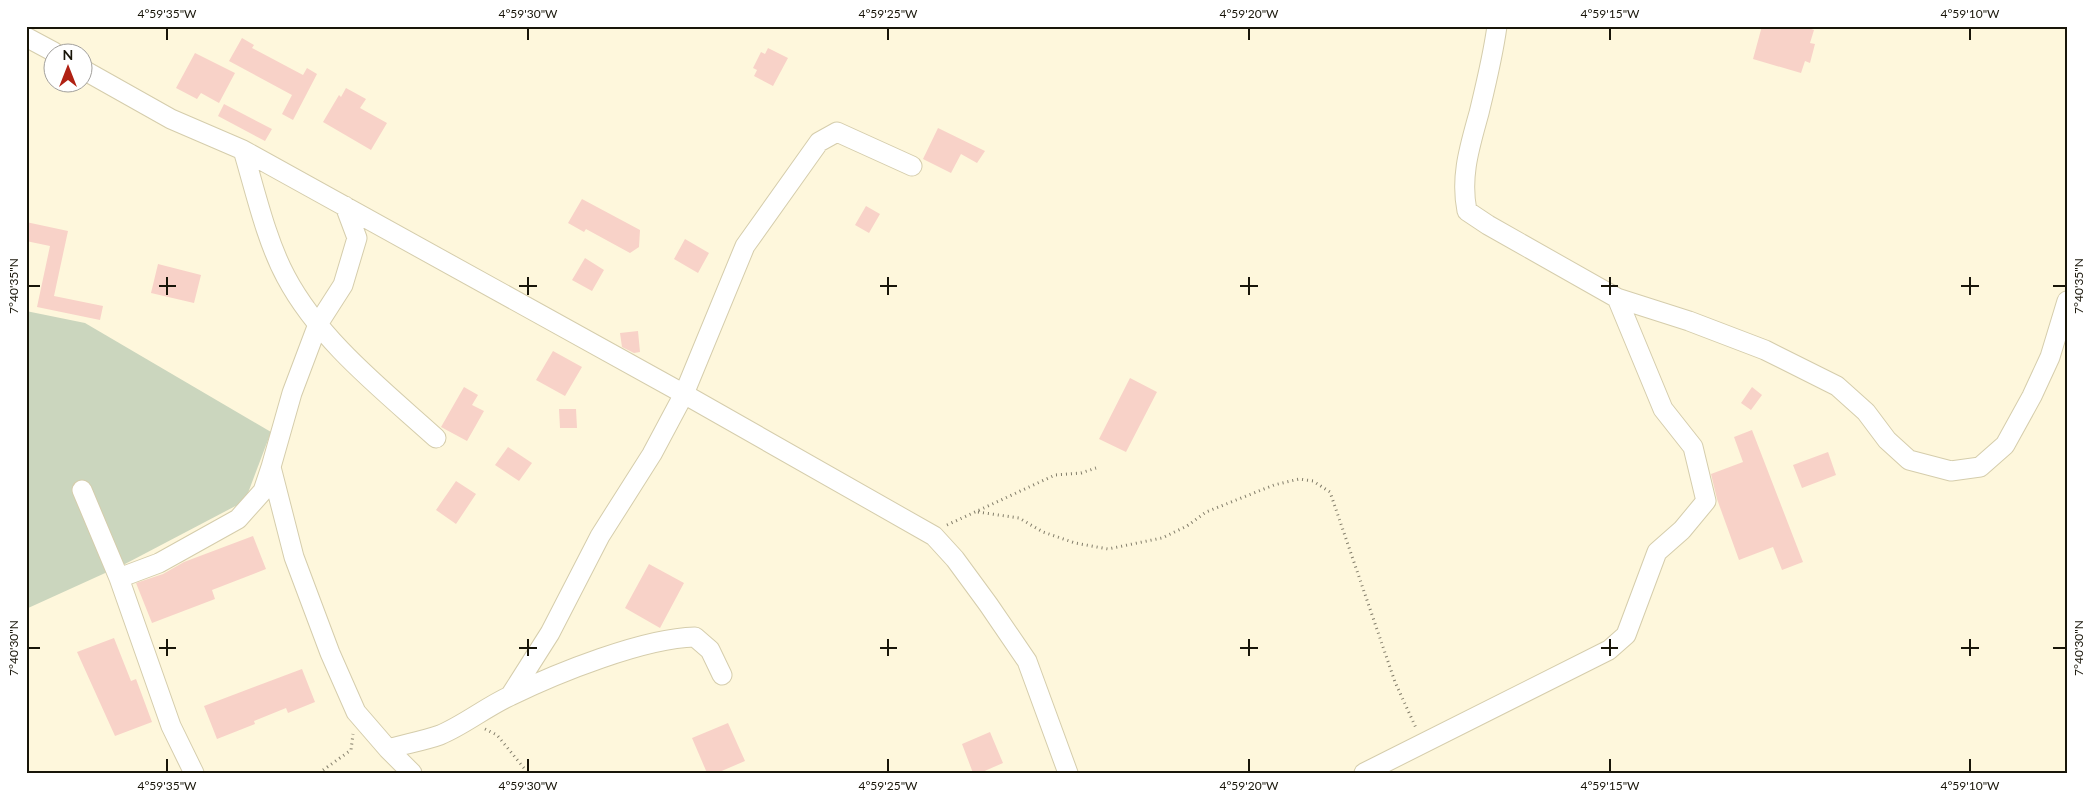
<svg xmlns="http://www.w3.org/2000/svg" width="2093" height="799" font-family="Lato,sans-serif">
<rect width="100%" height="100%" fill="#fef7dc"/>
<!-- green -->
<path fill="#cbd6be" d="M26 311 85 323 271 432 245 501 125 564 26 609Z"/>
<!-- building -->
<path fill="#f8d2c8" d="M1762 26H1803L1814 30 1810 43 1815 44 1810 63 1805 61 1801 73 1753 59Z
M242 38 254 45 252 48 303 75 307 68 317 74 293 120 282 114 292 95 229 61Z
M768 48 788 58 773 86 754 76 757 70 753 68 761 52 765 54Z
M195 53 235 73 219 103 201 93 197 99 176 88Z
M346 88 366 99 360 108 387 123 371 150 323 122 339 95 341 97Z
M224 104 272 129 265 141 218 116Z
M938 128 985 151 977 163 961 154 951 173 923 159Z
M582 199 640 230 639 247 630 253 586 229 584 232 568 223Z
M866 206 880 214 869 233 855 225Z
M26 222 68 231 54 296 103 306 100 320 37 307 50 246 26 241Z
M685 239 709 253 698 273 674 259Z
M585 258 604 270 592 291 572 280Z
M158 264 201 275 194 303 151 293Z
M638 331 640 352 634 353 622 347 620 333Z
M553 351 582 367 565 396 536 380Z
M1130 378 1157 392 1126 452 1099 439Z
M464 387 478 395 472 405 484 411 467 441 441 427Z
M1752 387 1762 395 1751 410 1741 403Z
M559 409H576L577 428H560Z
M1752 430 1803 562 1782 570 1773 547 1739 560 1717 499 1711 474 1743 462 1734 437Z
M508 447 532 463 519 481 495 465Z
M1828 452 1836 475 1802 488 1793 465Z
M456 481 476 494 456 524 436 510Z
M253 536 266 569 212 590 215 599 152 623 136 583 163 574 184 562Z
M649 564 684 583 660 628 625 608Z
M114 638 131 681 136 679 152 722 115 736 77 652Z
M302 669 315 702 288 713 286 708 254 721 255 724 217 739 204 706Z
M728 723 745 761 717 773H707L692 738Z
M990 732 1003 763 980 773H973L962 744Z"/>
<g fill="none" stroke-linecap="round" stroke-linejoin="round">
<defs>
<path id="street" d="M1497 26C1493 56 1486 84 1479 113 1470 146 1460 176 1467 211L1488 225 1617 298 1689 321 1765 350 1837 386 1866 412 1887 440 1909 460 1951 471 1980 467 2005 445 2032 396 2050 357 2067 301
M26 37 54 52
M82 69 171 119 243 150 684 394 934 536 955 559 988 604 1027 661 1068 773
M243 150C255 190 266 240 286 277 320 341 383 390 436 438
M345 206 357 238 343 285 318 324 292 393 271 467 294 557 330 653 356 712 388 749C405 744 423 741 440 735 464 725 486 707 510 696 557 673 644 638 695 637L710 650 722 675
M82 490 119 578 171 726 194 773
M119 578 159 563 238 519 263 491 271 467
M510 696 550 633 600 536 652 454 684 394 745 246 819 142 837 132 912 166
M388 749 412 773
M1364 773 1609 650 1626 635 1657 552 1682 530 1706 501 1693 447 1663 409 1617 298"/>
</defs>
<!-- street casing -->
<use href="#street" stroke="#d5cdac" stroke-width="21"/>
<!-- path -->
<path stroke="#827d6a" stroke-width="3" stroke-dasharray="1 4" stroke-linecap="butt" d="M978 512 1019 518 1043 532 1075 543 1108 549 1162 538 1187 526 1206 512 1274 485 1299 479 1313 481 1330 492 1395 682 1416 728
M947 525 1055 475 1081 473 1096 468
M485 729 497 735 528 773
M319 773 351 750 353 734"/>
<!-- street -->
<use href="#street" stroke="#fff" stroke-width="19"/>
</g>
<!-- ticks -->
<path fill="none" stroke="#181509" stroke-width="2" d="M167 28V40M528 28V40M888 28V40M1249 28V40M1610 28V40M1970 28V40M167 277V295M528 277V295M888 277V295M1249 277V295M1610 277V295M1970 277V295M28 286H40M159 286H176M519 286H537M880 286H897M1240 286H1258M1601 286H1618M1961 286H1979M2053 286H2066M167 639V656M528 639V656M888 639V656M1249 639V656M1610 639V656M1970 639V656M28 648H40M159 648H176M519 648H537M880 648H897M1240 648H1258M1601 648H1618M1961 648H1979M2053 648H2066M167 759V772M528 759V772M888 759V772M1249 759V772M1610 759V772M1970 759V772"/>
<!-- border -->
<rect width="2093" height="799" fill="none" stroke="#ffffff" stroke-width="55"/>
<!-- north arrow -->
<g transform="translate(68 68)"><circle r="24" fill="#ffffff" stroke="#a3a19d"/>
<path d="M0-4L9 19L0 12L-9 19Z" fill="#b02113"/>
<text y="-8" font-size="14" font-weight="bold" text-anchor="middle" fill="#181509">N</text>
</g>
<rect x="28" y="28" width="2038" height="744" fill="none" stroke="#181509" stroke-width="2"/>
<g font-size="12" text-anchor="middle" fill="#181509">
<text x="167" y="18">4°59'35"W</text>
<text x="528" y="18">4°59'30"W</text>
<text x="888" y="18">4°59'25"W</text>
<text x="1249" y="18">4°59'20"W</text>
<text x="1610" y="18">4°59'15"W</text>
<text x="1970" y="18">4°59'10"W</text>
<text transform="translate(14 286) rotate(-90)" y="4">7°40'35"N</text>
<text transform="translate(2079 286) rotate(-90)" y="4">7°40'35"N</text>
<text transform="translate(14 648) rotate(-90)" y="4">7°40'30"N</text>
<text transform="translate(2079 648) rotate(-90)" y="4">7°40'30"N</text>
<text x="167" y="790">4°59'35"W</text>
<text x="528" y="790">4°59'30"W</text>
<text x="888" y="790">4°59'25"W</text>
<text x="1249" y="790">4°59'20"W</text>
<text x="1610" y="790">4°59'15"W</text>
<text x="1970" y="790">4°59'10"W</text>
</g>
</svg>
